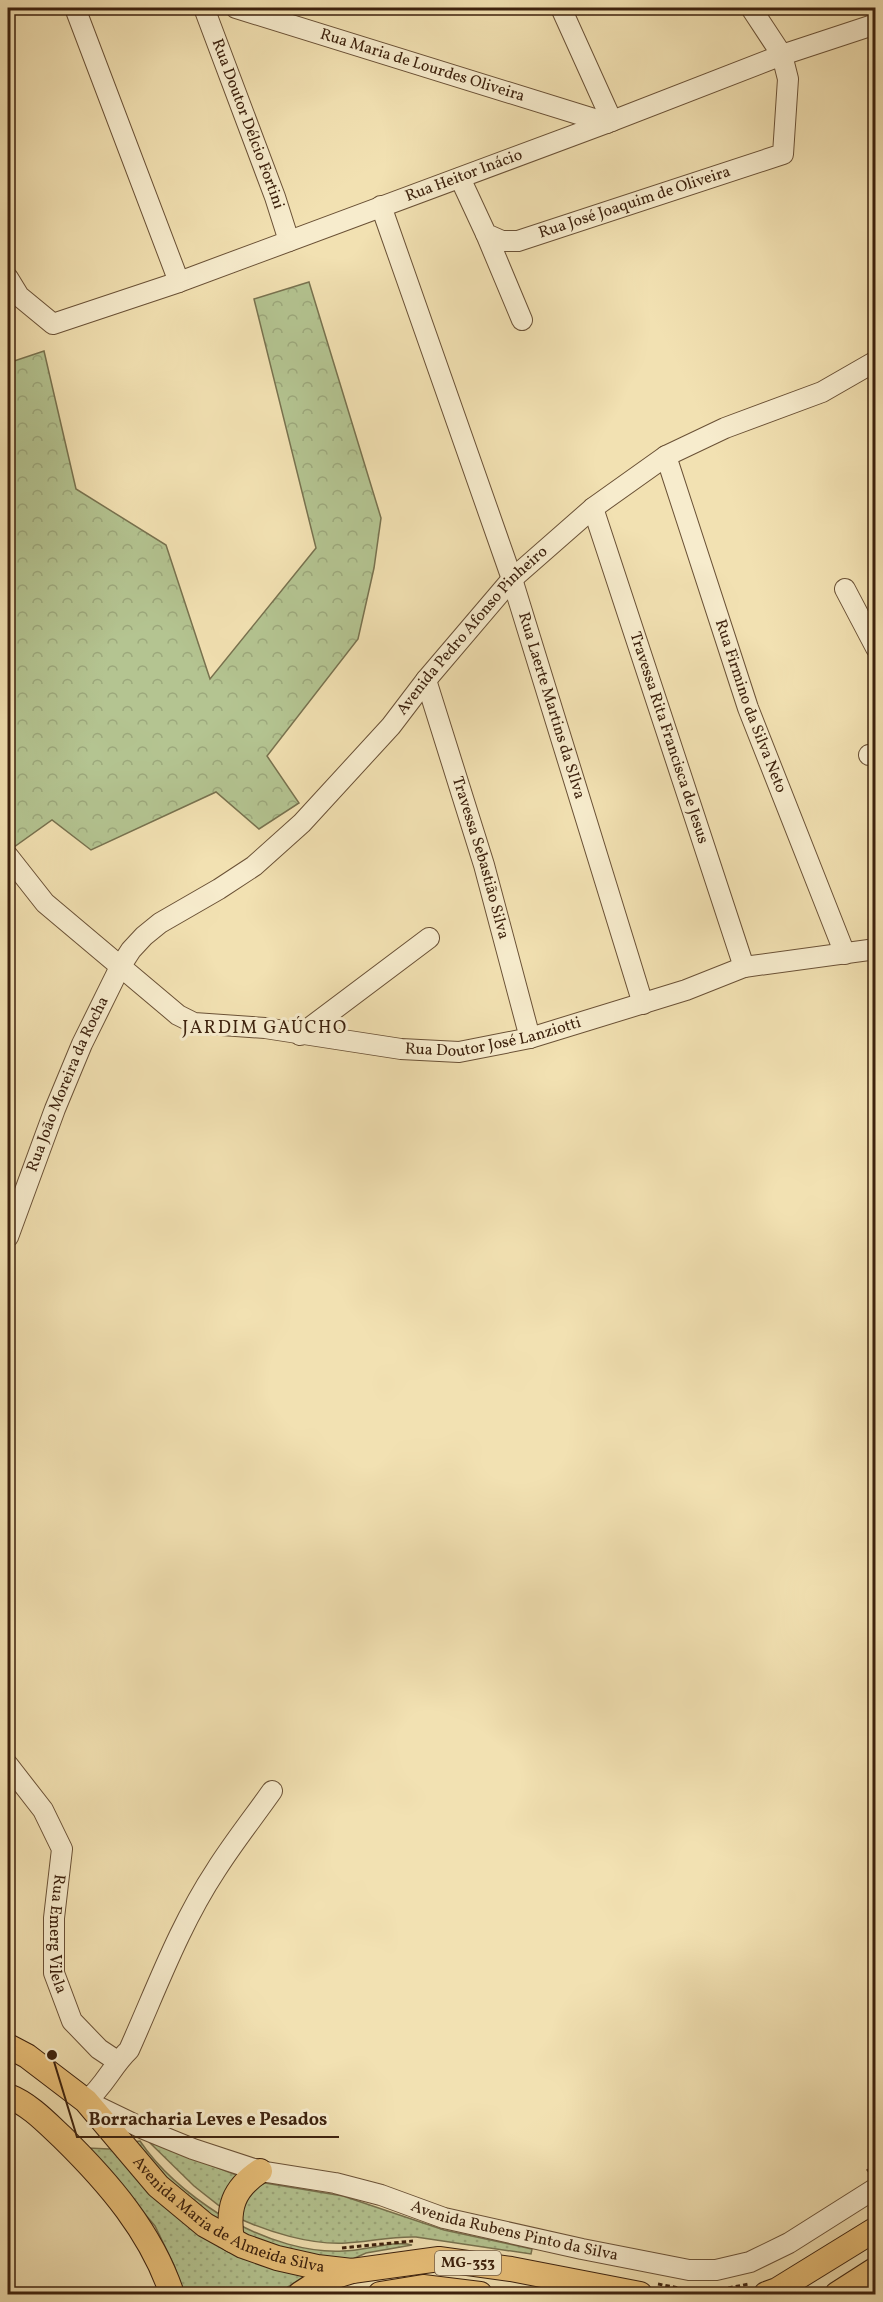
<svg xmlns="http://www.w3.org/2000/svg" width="883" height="2302" font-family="Vollkorn,serif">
<defs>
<pattern id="grass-dots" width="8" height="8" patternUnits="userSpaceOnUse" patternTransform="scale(1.5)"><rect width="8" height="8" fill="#b4c491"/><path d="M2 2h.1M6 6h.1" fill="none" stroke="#9ca87c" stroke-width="1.8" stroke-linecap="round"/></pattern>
<pattern id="forest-crowns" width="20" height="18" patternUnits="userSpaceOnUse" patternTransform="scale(1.5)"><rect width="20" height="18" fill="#b4c491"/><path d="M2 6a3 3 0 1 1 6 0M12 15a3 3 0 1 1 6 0" fill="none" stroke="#9ca87c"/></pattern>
</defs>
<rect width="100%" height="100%" fill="#f2e1b2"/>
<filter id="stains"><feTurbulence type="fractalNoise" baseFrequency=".00333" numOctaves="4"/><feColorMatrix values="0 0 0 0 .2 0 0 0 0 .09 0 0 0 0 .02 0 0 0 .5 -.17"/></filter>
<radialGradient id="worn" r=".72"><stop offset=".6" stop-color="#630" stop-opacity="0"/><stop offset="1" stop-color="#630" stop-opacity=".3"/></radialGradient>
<!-- grass -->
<path fill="url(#grass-dots)" stroke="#78724f" stroke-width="1.5" d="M140 2141C160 2171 192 2197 222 2216L220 2222 197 2213 131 2142Z
M148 2141 239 2176 222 2208 194 2186Z
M116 2146 158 2195 311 2272 277 2294H184L174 2265 155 2226 89 2148 109 2149Z
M265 2183 343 2196 444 2230 532 2249 531 2254 416 2237C392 2236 369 2242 346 2243 310 2245 268 2232 236 2217 240 2200 247 2189 265 2183Z
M236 2223C267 2240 308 2253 343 2251 363 2251 395 2240 412 2245L366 2253 344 2263 247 2240Z"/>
<!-- forest -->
<path fill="url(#forest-crowns)" stroke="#78724f" stroke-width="1.5" d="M309 282 381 518 374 568 358 639 267 756 299 803 259 829 216 792 91 850 52 820 14 847 8 840V363L44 351 76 489 166 545 210 679 316 548 254 299Z"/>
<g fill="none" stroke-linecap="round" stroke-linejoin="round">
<defs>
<g id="minor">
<path d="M75 8 179 282"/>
<path id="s1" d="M204 8 275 197 289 241"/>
<path id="s2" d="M236 8 607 123"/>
<path d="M561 8 612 121"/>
<path id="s3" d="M460 178 486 234 502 241H518L783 154 788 79 782 55 751 8"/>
<path id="s4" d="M381 206 512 579 643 1004"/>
<path d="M486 234 522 320"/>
<path id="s5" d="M8 278 19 296 53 324 179 282 612 121 782 55 876 24"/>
<path id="s6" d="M666 456 748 708 845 954"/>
<path id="s7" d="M593 508 744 967"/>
<path d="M845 589 876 648"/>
<path id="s8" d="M426 680 484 865 530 1038"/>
<path d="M869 755 876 754"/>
<path id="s9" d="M8 856 45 903 178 1015 194 1023 265 1028 401 1049 459 1052 530 1038 686 990 744 967 876 949"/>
<path d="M300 1035 429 938"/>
<path id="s10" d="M8 1237 55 1109 82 1044 120 967 131 950 144 936 160 923 219 889 254 866 302 823 391 726 426 680 512 579 593 508 666 456 725 428 822 392 876 361"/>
<path id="s11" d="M8 1765 43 1810 62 1849 54 1918V1973L72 2021 99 2049 117 2061"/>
<path id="s12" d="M272 1791C253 1818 233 1843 216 1870 179 1926 156 1990 129 2050 112 2066 104 2087 86 2101L144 2129 193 2149 260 2171 335 2183 381 2195 444 2218 582 2249 689 2270H716L750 2262 789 2243 876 2188"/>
</g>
<g id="major">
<path id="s13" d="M8 2046 27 2056 86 2101 158 2186 205 2225 243 2246 277 2258 317 2267 352 2271"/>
<path d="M8 2096C29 2104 46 2122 62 2137 109 2183 151 2232 172 2294"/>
<path d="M232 2240C227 2208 233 2189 260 2171"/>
<path d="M300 2294 320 2281 352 2271 439 2259 511 2269 640 2294"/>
<path d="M380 2294 423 2287 480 2294"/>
<path d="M766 2294 777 2290 876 2229"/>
<path d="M837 2294 876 2269"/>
</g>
</defs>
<!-- minor casing -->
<use href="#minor" stroke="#6a5136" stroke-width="22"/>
<!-- major casing -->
<use href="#major" stroke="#3c210d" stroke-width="26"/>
<!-- path -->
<path stroke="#3c210d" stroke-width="3" stroke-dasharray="4.5 3" stroke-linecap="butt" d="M867 2171 876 2165
M342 2248 413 2241
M658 2284 684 2289
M691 2290H717L749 2284"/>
<!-- minor -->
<use href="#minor" stroke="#f7eccd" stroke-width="20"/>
<!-- major -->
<use href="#major" stroke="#e9c079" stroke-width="24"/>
</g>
<g text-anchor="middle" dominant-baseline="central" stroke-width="6" stroke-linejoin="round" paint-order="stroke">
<!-- shield labels -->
<rect fill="#f7eccd" stroke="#745e47" stroke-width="1.5" x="435" y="2251" width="66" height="24" rx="4.5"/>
<g font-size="15" font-weight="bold" fill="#3c210d">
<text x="468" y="2263">MG-353</text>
</g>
<!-- street labels -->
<g font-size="16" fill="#3c210d" stroke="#f7eccd">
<text stroke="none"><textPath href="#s2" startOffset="195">Rua Maria de Lourdes Oliveira</textPath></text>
<text stroke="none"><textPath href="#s1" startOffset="124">Rua Doutor Délcio Fortini</textPath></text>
<text stroke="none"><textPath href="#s5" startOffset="502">Rua Heitor Inácio</textPath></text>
<text stroke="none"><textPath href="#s3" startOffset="218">Rua José Joaquim de Oliveira</textPath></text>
<text stroke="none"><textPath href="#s10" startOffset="784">Avenida Pedro Afonso Pinheiro</textPath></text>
<text stroke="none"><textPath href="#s4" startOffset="528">Rua Laerte Martins da SIlva</textPath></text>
<text stroke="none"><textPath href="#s6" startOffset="264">Rua Firmino da Silva Neto</textPath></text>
<text stroke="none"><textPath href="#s7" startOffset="242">Travessa Rita Francisca de Jesus</textPath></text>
<text stroke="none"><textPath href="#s8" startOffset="186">Travessa Sebastião Silva</textPath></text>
<text stroke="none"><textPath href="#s9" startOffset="554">Rua Doutor José Lanziotti</textPath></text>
<text stroke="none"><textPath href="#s10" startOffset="164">Rua João Moreira da Rocha</textPath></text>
<text stroke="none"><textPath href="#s11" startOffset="186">Rua Emerg Vilela</textPath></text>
<text stroke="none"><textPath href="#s13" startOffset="284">Avenida Maria de Almeida Silva</textPath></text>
<text stroke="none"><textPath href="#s12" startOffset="814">Avenida Rubens Pinto da Silva</textPath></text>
</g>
<!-- neighbourhood labels -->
<g font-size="18" letter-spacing="1.5" fill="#3c210d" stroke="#f7eccd">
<text x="265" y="1028">JARDIM GAÚCHO</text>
</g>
</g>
<!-- callouts -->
<path fill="none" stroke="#3c210d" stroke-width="2" d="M52 2055L77 2137H339"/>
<circle fill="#3c210d" stroke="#f7eccd" stroke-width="2" cx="52" cy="2055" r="6"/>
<g font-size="18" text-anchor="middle" font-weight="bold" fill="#3c210d" stroke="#f7eccd" stroke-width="6" stroke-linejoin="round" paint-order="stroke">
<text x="208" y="2125">Borracharia Leves e Pesados</text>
</g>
<!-- margin -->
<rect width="883" height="2302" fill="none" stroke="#f2e1b2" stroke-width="30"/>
<rect x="9" y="9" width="865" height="2284" fill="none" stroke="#3c210d" stroke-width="3"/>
<rect x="15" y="15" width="853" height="2272" fill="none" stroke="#3c210d" stroke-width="1.5"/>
<rect width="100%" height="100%" filter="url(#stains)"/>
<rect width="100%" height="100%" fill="url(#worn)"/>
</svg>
